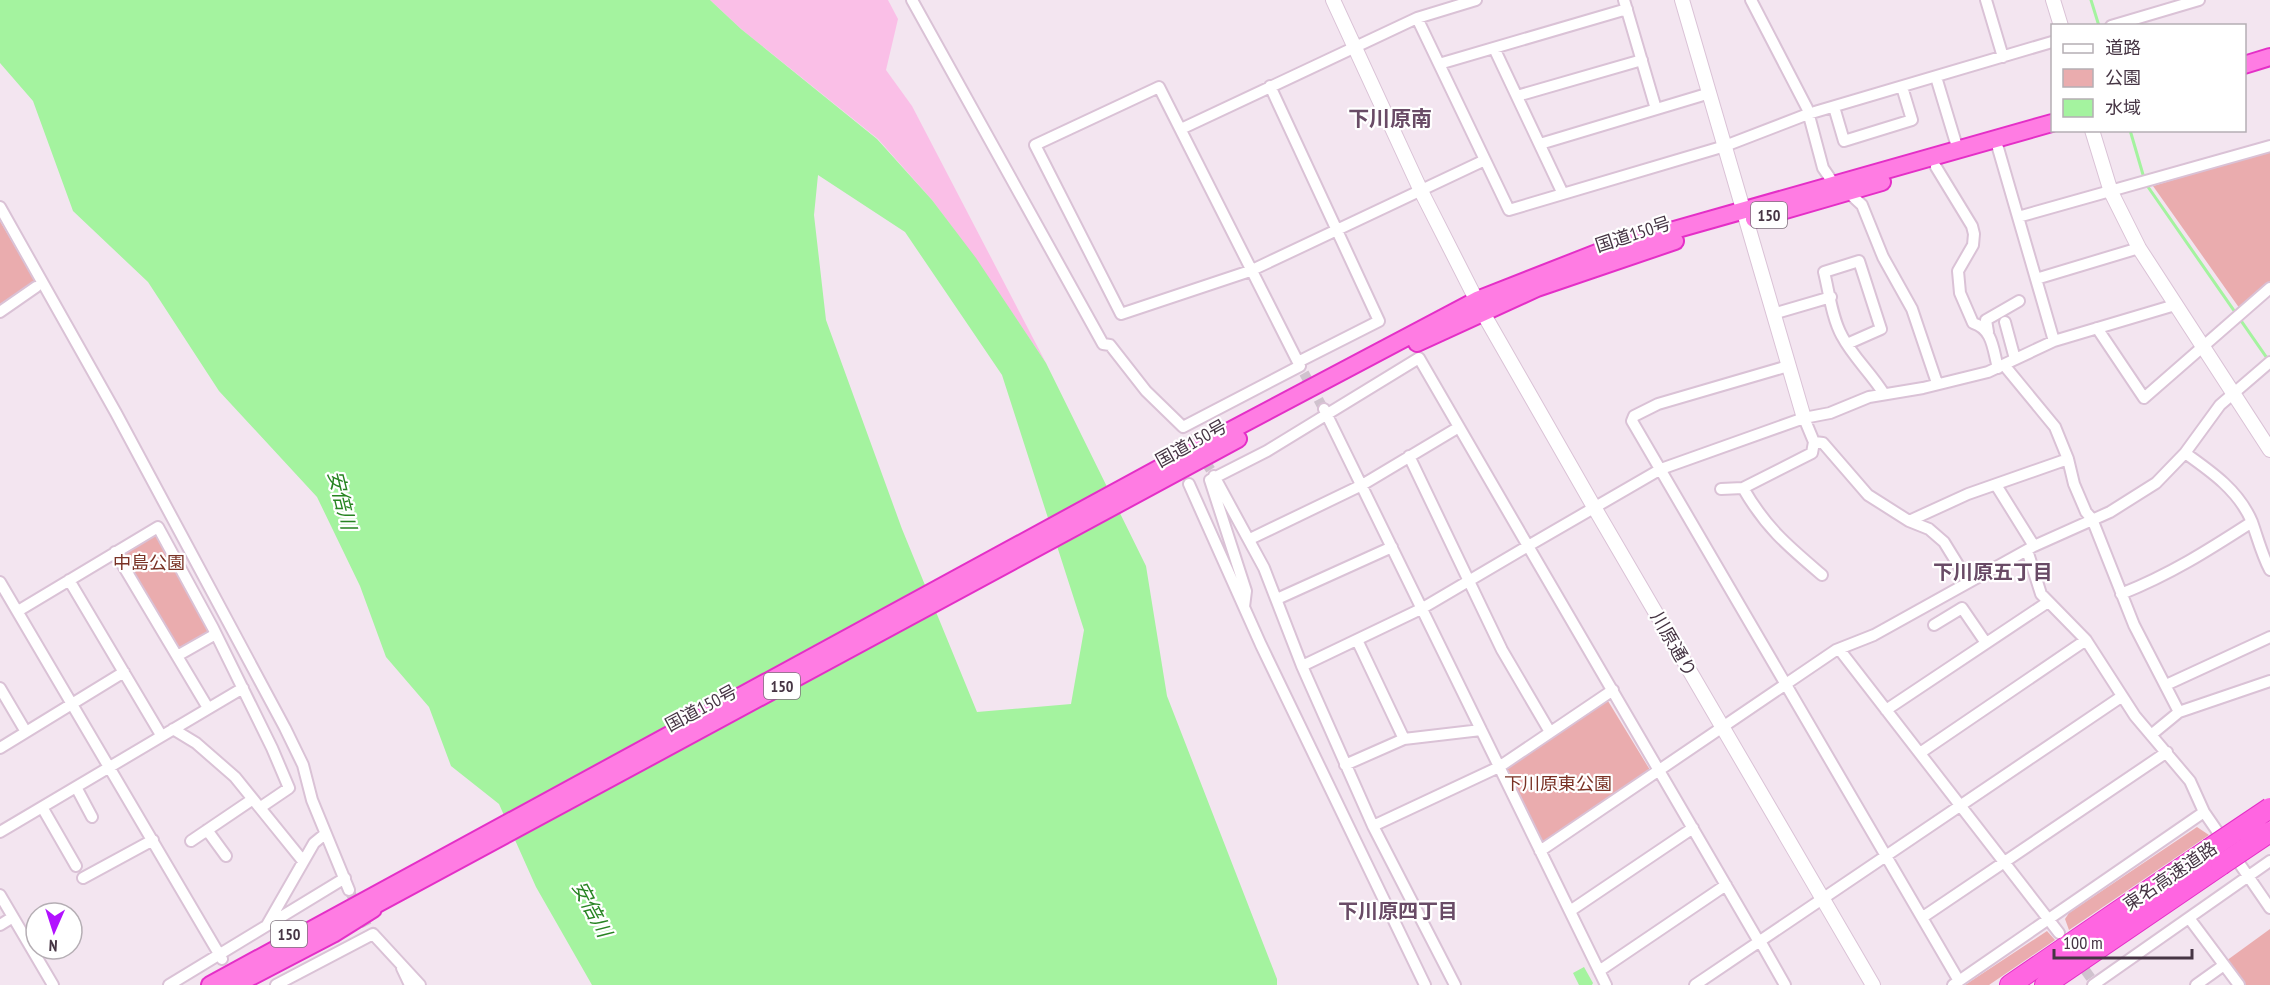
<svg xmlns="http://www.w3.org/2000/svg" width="2270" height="985" font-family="'PT Sans Narrow','Noto Sans JP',sans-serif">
<rect width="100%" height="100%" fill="#f3e5f0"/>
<!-- green -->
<path fill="#eaacae" d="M2270 151V283L2240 309 2153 186Z
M0 221 35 281 0 304Z
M155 534 158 536 210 629 209 634 182 650 177 649 123 557V552Z
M1608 701 1650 770 1541 844 1505 773 1506 767Z
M2197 827 2209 835 2069 930 2065 919 2069 913Z
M2270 929V985H2244L2226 961Z
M2047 931 2055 940 1989 985H1965Z"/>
<!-- sand -->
<path fill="#fabfe7" d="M710 0H888L898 19 886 70 912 106 1046 363 976 259 932 200 878 139 741 29Z"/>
<!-- water -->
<path fill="#a4f39f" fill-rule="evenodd" d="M0 0H710L741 29 877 139 932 200 976 258 1046 363 1146 566 1167 696 1277 979V985H592L536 887 499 804 451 766 429 707 386 657 360 586 317 497 219 391 148 282 73 211 33 101 0 63ZM818 175 905 232 1002 375 1084 630 1071 704 977 712 902 529 826 320 814 215Z
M1584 967 1593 983 1592 985H1579L1573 973Z"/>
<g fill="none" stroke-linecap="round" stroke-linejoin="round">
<!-- stream -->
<path stroke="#a4f39f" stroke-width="3" d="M2091 0 2099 26
M2130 130 2144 178
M2146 184 2269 361"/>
<!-- minor-tunnel -->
<path stroke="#d0c2ce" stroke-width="10" stroke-dasharray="10 5" stroke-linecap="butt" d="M1304 373 1323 408
M1189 436 1212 472
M349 890 368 928
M2059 933 2095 984"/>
<defs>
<path id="minor" d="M912 0 1103 344 1110 345 1146 391 1183 427 1300 366 1159 87 1035 145 1121 314 1250 271 1485 160
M1624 0 1656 109
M1751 0 1807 108 1823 168 1834 184
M1986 0 2003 57
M1417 18 1509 210 1725 146 1808 114 2052 42
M2111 26 2199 0
M1494 48 1563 194
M1439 64 1627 9
M1936 77 1958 150
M1270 86 1379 321 1298 362
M1517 96 1642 60
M1834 107 1844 141 1912 120 1902 87
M1181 129 1417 18 1476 0
M1540 144 1710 93
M1998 148 2054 341
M1936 167 1972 226 1974 234 1973 245 1958 271 1960 293 1973 323C1993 329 1993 350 1998 368
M1848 192 1862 205 1883 257 1912 309 1937 383
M0 207 116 413 285 728 303 765 312 800 349 890
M2018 217 2270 146
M2036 279 2139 248
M0 312 36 287
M1773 314 1831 297
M2005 322 2015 359
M2097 328 2144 398 2270 288
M1988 332 1986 320 2019 301
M1847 344 1881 329 1859 261 1824 272C1829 292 1832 318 1842 336 1853 357 1871 373 1884 394
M2004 365 2055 427 2068 459 2074 484 2086 512 2092 519 2134 625 2179 712 2151 735
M1788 366 1658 404 1634 416 1632 421 1959 981
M1324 409 1606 985
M1814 442 1823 443 1868 495 1909 521 1929 529 1944 542 1968 581
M2185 453C2212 472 2239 491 2252 522 2258 539 2262 555 2270 570
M1409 456 1502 650 1550 732
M1214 476 1264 568 1302 666 1373 826 1455 985
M1189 484 1261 645 1425 985
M1996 485 2034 546
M1743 488C1766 528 1788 546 1822 575
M1721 489 1743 488 1812 453 1814 442 1804 418
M1909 521 1968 494 2068 459
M1250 539 1362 485 1459 427
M2027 550 2041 594 2086 640 2135 716 2190 781 2204 812 2270 908
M115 552 208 708
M69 580 161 735
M0 582 222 959
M2121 594C2171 574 2207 551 2252 522
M1277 599 1392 547
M1244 607 1246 591 1210 480 1267 451 1419 358 1528 546 1661 469 1804 418 1830 413 1869 397 1923 388 1988 372 2054 341 2175 305
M18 611 158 527 213 628 272 748 289 788 261 807
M1934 625 1962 608 1986 643
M1357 640 1404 739
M1839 649 2059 933
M177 656 214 635
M1302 666 1421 609 1528 546 1759 942
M2166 685 2270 637
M0 688 26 732
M1886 710 2048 602
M2179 712 2270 681
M173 729 196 743 235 777 303 861
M0 748 124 672
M1920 753 2086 640
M1345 765 1404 739 1481 730
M76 787 92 817
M42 807 76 866
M1373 826 1499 767 1613 690
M207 830 226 856
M0 832 243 688
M191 841 253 799
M1540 851 1836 650 1874 635 2034 546 2110 512 2156 483 2185 453 2220 405 2270 362
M83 878 153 840
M0 895 53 985
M1570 911 1693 828
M1923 917 2167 752
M2189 918 2239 985
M0 925 13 917
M267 925 314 843 325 834
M1760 941 1785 985
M402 968 410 985
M1599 971 1726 885
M169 985 345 878
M276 985 373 934 420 985
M1695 985 2121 697
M1953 985 2204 812
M2093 985 2270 861
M2196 985 2224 965"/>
<path id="tertiary" d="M1333 0 1421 191 1483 313 1594 507 1873 985
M1682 0 1804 418
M2053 0 2061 26
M2092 130 2111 192 2139 248 2270 450"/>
<path id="trunk" d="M2244 65 2270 57
M1754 219 1882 182
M1417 343 1537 288 1675 241
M364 911 1238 439
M210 985 1169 463 1477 300 1607 249 2052 123
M235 985 333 934 373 909"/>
<path id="motorway" d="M2010 985 2209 849
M2045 985 2221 865"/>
</defs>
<!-- minor casing -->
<use href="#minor" stroke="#dac2d6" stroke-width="14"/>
<!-- tertiary casing -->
<use href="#tertiary" stroke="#dac2d6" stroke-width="16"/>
<!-- trunk casing -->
<use href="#trunk" stroke="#e42fc7" stroke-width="20"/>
<!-- motorway casing -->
<use href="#motorway" stroke="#e42fc7" stroke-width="22"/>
<!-- minor -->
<use href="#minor" stroke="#fff" stroke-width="10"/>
<!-- tertiary -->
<use href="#tertiary" stroke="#fff" stroke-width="14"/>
<!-- trunk -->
<use href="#trunk" stroke="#ff7ce3" stroke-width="16"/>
<!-- motorway -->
<use href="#motorway" stroke="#ff65e1" stroke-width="20"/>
<defs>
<path id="motorway-bridge" d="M2209 849 2270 808
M2221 865 2270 832"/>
</defs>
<!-- motorway-bridge casing -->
<use href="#motorway-bridge" stroke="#e42fc7" stroke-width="22" stroke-linecap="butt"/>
<!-- motorway-bridge -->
<use href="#motorway-bridge" stroke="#ff65e1" stroke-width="20"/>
</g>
<g text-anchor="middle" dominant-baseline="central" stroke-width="4.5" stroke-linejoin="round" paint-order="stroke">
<!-- shield labels -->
<g fill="#fff" stroke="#7e727c" stroke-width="1.5">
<rect x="1751" y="202" width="36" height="26" rx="4.5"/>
<rect x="764" y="673" width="36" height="26" rx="4.5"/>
<rect x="271" y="921" width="36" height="26" rx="4.5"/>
</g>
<g font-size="16" font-weight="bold" fill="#463544">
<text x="1769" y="215">150</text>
<text x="782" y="686">150</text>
<text x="289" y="934">150</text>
</g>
<!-- street labels -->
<g font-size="18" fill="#463544" stroke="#fff">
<text transform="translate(1633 234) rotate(-18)">国道150号</text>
<text transform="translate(1191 443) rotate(-29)">国道150号</text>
<text transform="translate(1674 644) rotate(60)">川原通り</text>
<text transform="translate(701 708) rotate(-28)">国道150号</text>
<text transform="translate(2170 876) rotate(-34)">東名高速道路</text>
</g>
<!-- park labels -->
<g font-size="18" fill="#7a3225" stroke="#fff">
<text x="149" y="562">中島公園</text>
<text x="1558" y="783">下川原東公園</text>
</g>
<!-- water labels -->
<g font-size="20" font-style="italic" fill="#278422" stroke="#fff">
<text transform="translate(342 500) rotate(76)">安倍川</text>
<text transform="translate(592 909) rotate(62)">安倍川</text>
</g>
<!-- neighbourhood labels -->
<g font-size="20" font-weight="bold" fill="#694b66" stroke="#fff">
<text x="1993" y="572">下川原五丁目</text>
<text x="1398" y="911">下川原四丁目</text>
</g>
<!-- quarter labels -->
<g font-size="21" font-weight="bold" fill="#694b66" stroke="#fff">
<text x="1390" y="118">下川原南</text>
</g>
</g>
<!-- legend -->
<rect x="2051" y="24" width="195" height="108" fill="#ffffff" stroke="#b5aeb4" stroke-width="1.5"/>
<rect x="2063" y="44" width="30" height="9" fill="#ffffff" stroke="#b5aeb4" stroke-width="1.5"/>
<text x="2105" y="54" font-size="18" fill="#463544">道路</text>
<rect x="2063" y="69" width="30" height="18" fill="#eaacae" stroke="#b5aeb4" stroke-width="1.5"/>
<text x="2105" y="84" font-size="18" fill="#463544">公園</text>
<rect x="2063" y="99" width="30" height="18" fill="#a4f39f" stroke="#b5aeb4" stroke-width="1.5"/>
<text x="2105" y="114" font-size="18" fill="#463544">水域</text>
<!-- north arrow -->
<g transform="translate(54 931) rotate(183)"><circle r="28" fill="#ffffff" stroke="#b5aeb4" stroke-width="1.5"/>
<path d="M0-4.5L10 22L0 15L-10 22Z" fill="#b211ff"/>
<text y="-9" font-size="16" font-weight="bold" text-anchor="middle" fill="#463544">N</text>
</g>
<!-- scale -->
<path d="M2054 949v9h138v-9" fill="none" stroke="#463544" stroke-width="3"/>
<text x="2063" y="949" font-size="18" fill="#463544" stroke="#ffffff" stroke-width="4.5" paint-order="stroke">100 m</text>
</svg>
